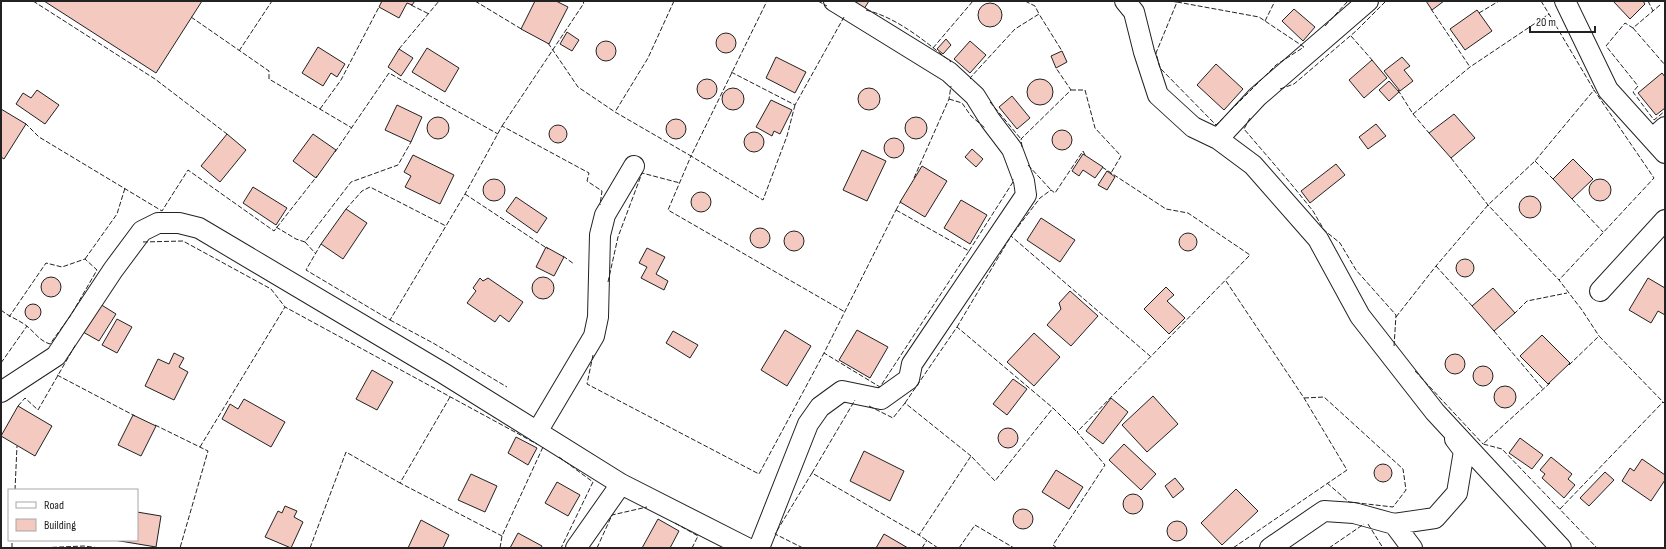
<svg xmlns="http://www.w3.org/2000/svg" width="1666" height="549" font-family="'Sofia Sans Condensed',sans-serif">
<rect width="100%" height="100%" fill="#fff"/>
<!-- building -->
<path fill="#f3c9c0" stroke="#222" d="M44 1H202L156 73Z
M382 1H415L412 5 407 3 399 18 379 7Z
M535 1H556L568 7 549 44 521 29Z
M852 1H869L864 9Z
M1426 1H1444L1432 10Z
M1613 1H1643L1645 4 1630 19Z
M978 15a12 12 0 1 1 24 0a12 12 0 1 1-24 0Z
M1294 9 1315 27 1303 41 1282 21Z
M1477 10 1492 31 1465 50 1450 29Z
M567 32 579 40 572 51 560 44Z
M716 43a10 10 0 1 1 20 0a10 10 0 1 1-20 0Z
M946 39 951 45 943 54 937 49Z
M970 41 986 55 970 73 954 59Z
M596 51a10 10 0 1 1 20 0a10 10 0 1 1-20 0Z
M318 47 345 64 337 77 331 73 323 86 302 73Z
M427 48 459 68 445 92 412 72Z
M399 49 413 58 401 76 388 67Z
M1062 51 1067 62 1056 68 1051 56Z
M776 57 806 72 795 93 766 78Z
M1402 57 1410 66 1404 70 1413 81 1400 91 1384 71Z
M1372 60 1387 78 1364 98 1349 80Z
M1216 64 1243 89 1224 110 1197 85Z
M1662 73 1665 77V108L1656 115 1638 93Z
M697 89a10 10 0 1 1 20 0a10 10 0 1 1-20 0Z
M1027 92a13 13 0 1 1 26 0a13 13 0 1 1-26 0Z
M1389 81 1399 92 1389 101 1379 90Z
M722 99a11 11 0 1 1 22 0a11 11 0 1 1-22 0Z
M858 99a11 11 0 1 1 22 0a11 11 0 1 1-22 0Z
M37 90 59 105 45 124 16 104 23 93 31 98Z
M1012 96 1030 118 1017 129 999 107Z
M771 100 792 110 780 134 774 131 772 136 756 127Z
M397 105 422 117 411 142 385 130Z
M1 109 26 124 4 159 1 157Z
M1454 114 1475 138 1451 158 1429 133Z
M427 128a11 11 0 1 1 22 0a11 11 0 1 1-22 0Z
M905 128a11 11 0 1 1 22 0a11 11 0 1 1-22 0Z
M666 129a10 10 0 1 1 20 0a10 10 0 1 1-20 0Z
M1376 124 1386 136 1368 149 1359 137Z
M549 134a9 9 0 1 1 18 0a9 9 0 1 1-18 0Z
M1052 140a10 10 0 1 1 20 0a10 10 0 1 1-20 0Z
M744 142a10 10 0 1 1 20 0a10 10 0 1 1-20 0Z
M227 134 246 150 220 182 201 166Z
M313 134 336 150 316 178 293 161Z
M884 148a10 10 0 1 1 20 0a10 10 0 1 1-20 0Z
M972 149 983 159 976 167 965 157Z
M862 150 886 161 867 201 843 190Z
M1083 154 1103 167 1095 178 1083 170 1079 176 1072 171Z
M413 155 454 175 440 204 405 187 411 176 404 172Z
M1573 159 1593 179 1572 199 1553 179Z
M1336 164 1345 175 1310 203 1301 191Z
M922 166 947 181 925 217 900 202Z
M1107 171 1115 177 1107 190 1098 185Z
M483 190a11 11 0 1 1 22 0a11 11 0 1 1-22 0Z
M1589 190a11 11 0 1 1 22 0a11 11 0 1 1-22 0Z
M253 187 287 208 276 225 243 203Z
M691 202a10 10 0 1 1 20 0a10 10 0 1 1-20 0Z
M1519 207a11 11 0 1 1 22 0a11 11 0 1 1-22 0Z
M516 197 547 218 537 233 506 211Z
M961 200 987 215 970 244 944 228Z
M346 209 367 223 343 259 321 244Z
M1041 218 1075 240 1060 262 1027 240Z
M750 238a10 10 0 1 1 20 0a10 10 0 1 1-20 0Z
M784 241a10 10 0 1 1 20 0a10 10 0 1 1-20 0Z
M1179 242a9 9 0 1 1 18 0a9 9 0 1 1-18 0Z
M546 247 564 257 554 276 536 267Z
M647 248 665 257 656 274 668 281 664 290 641 278 647 267 639 263Z
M1456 268a9 9 0 1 1 18 0a9 9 0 1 1-18 0Z
M41 287a10 10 0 1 1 20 0a10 10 0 1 1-20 0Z
M532 288a11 11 0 1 1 22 0a11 11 0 1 1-22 0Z
M480 278 483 281 488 278 523 302 509 322 500 315 495 322 467 303 476 291 473 288Z
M1648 278 1665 288V315L1658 311 1651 323 1629 310Z
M1166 287 1174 295 1167 301 1185 318 1169 334 1144 309Z
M1493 288 1515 313 1494 331 1472 306Z
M1070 291 1098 316 1071 346 1047 325 1061 309 1059 303Z
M100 304 116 314 99 341 83 332Z
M25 312a8 8 0 1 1 16 0a8 8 0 1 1-16 0Z
M117 319 132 327 117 353 102 345Z
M785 330 811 346 787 386 761 370Z
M857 330 888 347 870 378 839 360Z
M673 331 698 345 690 358 666 343Z
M1034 333 1060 357 1034 386 1007 362Z
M1542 335 1570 363 1548 384 1520 356Z
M174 353 184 358 179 367 188 372 174 400 145 386 158 359 169 364Z
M1445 364a10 10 0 1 1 20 0a10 10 0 1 1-20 0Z
M1473 376a10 10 0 1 1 20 0a10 10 0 1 1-20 0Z
M372 370 393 382 377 410 356 399Z
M1013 379 1027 389 1007 415 993 404Z
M1494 397a11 11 0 1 1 22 0a11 11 0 1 1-22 0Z
M1153 396 1178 424 1147 452 1122 425Z
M1111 398 1128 412 1103 444 1086 431Z
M244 399 285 422 271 447 222 419 230 404 238 409Z
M18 406 52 426 35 456 1 436Z
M133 415 156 426 141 456 118 445Z
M998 438a10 10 0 1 1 20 0a10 10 0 1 1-20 0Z
M516 437 537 448 528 465 508 453Z
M1520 438 1543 455 1532 469 1509 453Z
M1124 444 1156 474 1141 490 1109 460Z
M864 451 904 471 890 501 850 481Z
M1551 457 1572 474 1568 479 1575 485 1564 498 1542 478 1545 474 1540 470Z
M1642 459 1665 475V480L1651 501 1622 481 1630 468 1634 471Z
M1374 473a9 9 0 1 1 18 0a9 9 0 1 1-18 0Z
M1056 470 1083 487 1069 509 1042 492Z
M1605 472 1614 480 1589 506 1580 498Z
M471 474 497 486 485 512 458 500Z
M1175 478 1184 489 1173 498 1165 486Z
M557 482 580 495 568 516 545 503Z
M1236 489 1258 511 1222 545 1201 523Z
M1123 504a10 10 0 1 1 20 0a10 10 0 1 1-20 0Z
M285 506 297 511 294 517 303 522 291 548 265 537 278 511 282 513Z
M1013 519a10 10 0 1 1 20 0a10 10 0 1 1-20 0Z
M137 512 161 516 156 547 114 540H137Z
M658 519 679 531 670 548H642Z
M421 520 449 535 443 548H408Z
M1167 531a10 10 0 1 1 20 0a10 10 0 1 1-20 0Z
M518 533 542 546 541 548H510Z
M884 534 908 548H876Z"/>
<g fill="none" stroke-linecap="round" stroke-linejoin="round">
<defs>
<path id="minor" d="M1125 1 1134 12 1144 52 1158 95 1193 127 1218 139 1253 165 1318 239 1360 316 1435 412 1561 548
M1565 1 1608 90 1665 153
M1653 138 1665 127
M1218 139 1257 97 1368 1
M1600 291 1665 220
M1 392 56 356 113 270 142 231 158 223H179L199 228 443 373 621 484 747 548
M537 432 594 336 598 317 600 235 605 215 634 166
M1394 524 1435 518 1457 493 1464 451 1455 439
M576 548 621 484
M759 548 808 424 820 407 842 391 881 399 909 379 912 364 1026 195 1024 181 1012 149 990 120 975 96 949 72 834 1
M1270 548 1324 511 1354 513 1394 524 1412 548"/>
</defs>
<!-- minor casing -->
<use href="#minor" stroke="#222" stroke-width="22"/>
<!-- minor -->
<use href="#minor" stroke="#fff" stroke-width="20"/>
<!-- fence -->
<path stroke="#222" stroke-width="1" stroke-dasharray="5 2" stroke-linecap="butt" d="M33 1 155 79 227 134
M475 1 523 30
M674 1 648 58 615 112 691 156 767 1
M818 1 827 6
M1025 1 1035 6 1039 14
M1167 1 1177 2
M1541 1 1549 14
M1648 1 1653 11
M1177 2 1259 17 1304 47 1276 65 1216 125 1160 68 1156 53Z
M411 5 429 14
M1660 5 1633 28 1625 23 1606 46 1638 86 1633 92 1654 120 1665 111
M1431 9 1470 67
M866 10C898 18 926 42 951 62
M1479 13 1499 1
M191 17 269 71V79L352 128
M1265 21 1275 1
M1325 26 1348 1
M1633 28 1665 65
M1351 36 1373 61
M548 43 578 87 615 112
M933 48 973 1
M399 49 439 1
M239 51 272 1
M731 72 795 105 844 17
M971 79 970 78 1015 29 1039 14 1062 51
M1280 89 1294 84 1356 31 1386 1
M1071 90H1085L1095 128 1121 156 1111 173
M1398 90 1413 114 1470 67 1549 14 1594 90
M949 99 962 103 971 116 985 128
M990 102 1021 139
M795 105 787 136 763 200 691 156 668 210 845 312
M320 109 341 80 379 7
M1413 114 1429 133
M1250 118 1244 129 1292 185 1313 211 1324 230 1340 243 1356 270 1396 315 1394 347
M25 123 39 137 162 211 188 170 274 231 317 176
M502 126 584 3 582 1
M1022 147 1021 139 1071 90 1056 68
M335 152 389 73 498 134
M1085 155 1083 151 1055 193 1051 190 1040 198 1011 236 1150 356
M1451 158 1488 205 1559 280 1582 310 1599 336
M1535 161 1553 179
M1028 165 1051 190
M914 178 949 99 951 86
M465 194 548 249
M1572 199 1603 232
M346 209 362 191 370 187 446 226
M896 210 969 251 880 387 824 353Z
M896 210 901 201
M276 227 296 239 305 242 351 182 398 165 411 142
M143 242 183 241 271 289 285 307 537 444
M305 242 316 254
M321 244 306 270 390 320 465 194 502 126 589 173 587 181 602 191 600 205
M969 251 1013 182V179
M563 256 574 264
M85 259 117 214 125 188
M1436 266 1473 307
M1226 281 1304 398 1347 470 1233 548
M608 282 618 237 642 173 680 183
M1 310C9 317 20 320 28 327 36 334 40 341 50 344L71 315 97 270 85 259 62 267 46 263 9 317
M1514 314 1527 301 1567 293
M1396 317 1436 266 1488 205 1535 161 1594 90 1654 178 1559 280
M390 320 433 343 507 387
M957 327 1011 236
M1494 331 1543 389
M593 355 587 384 759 474 824 353
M1 363 27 326
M1569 365 1599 336 1665 404
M1415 371 1483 444
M57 375 135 416
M1550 383 1483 444 1502 449 1597 548
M450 397 400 483 502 536
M1304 398 1324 397 1403 469 1406 490 1393 507 1349 502 1327 483
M905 403 957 327 1053 408
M18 406 25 398 38 410 76 344
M869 406 893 418 905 403 971 456
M155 425 208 451 180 548
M200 447 285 307
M559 457 593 482 561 548
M812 473 855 400
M15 490 17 446
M1560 509 1663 402
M675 523 698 536 692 548
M1368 524 1383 548
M12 548V540
M38 548 84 546 100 548
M310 548 346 452 400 483
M500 548 502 536 543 447
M597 548 612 515 647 507
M803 548 775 534 812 473 919 535
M922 548 927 540
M938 548 919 535 971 456 995 481 1053 408 1077 432
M959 548 975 525 1014 548
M1057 548 1053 545 1105 465 1077 432 1250 255 1188 213 1166 209 1102 167
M1329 548 1364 524"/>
</g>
<!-- border -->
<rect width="1666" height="549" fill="none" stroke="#222222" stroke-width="4"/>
<!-- legend -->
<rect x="8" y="489" width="130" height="52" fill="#ffffff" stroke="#a7a7a7"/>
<rect x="16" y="502" width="20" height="6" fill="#ffffff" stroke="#a7a7a7"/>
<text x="44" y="509" font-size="12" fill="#222222">Road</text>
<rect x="16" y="519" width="20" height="12" fill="#f3c9c0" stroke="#a7a7a7"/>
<text x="44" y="529" font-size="12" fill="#222222">Building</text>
<!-- scale -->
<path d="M1530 26v6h65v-6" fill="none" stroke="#222222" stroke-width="2"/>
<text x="1536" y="26" font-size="12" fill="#222222" stroke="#ffffff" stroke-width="3" paint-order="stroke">20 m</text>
</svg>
